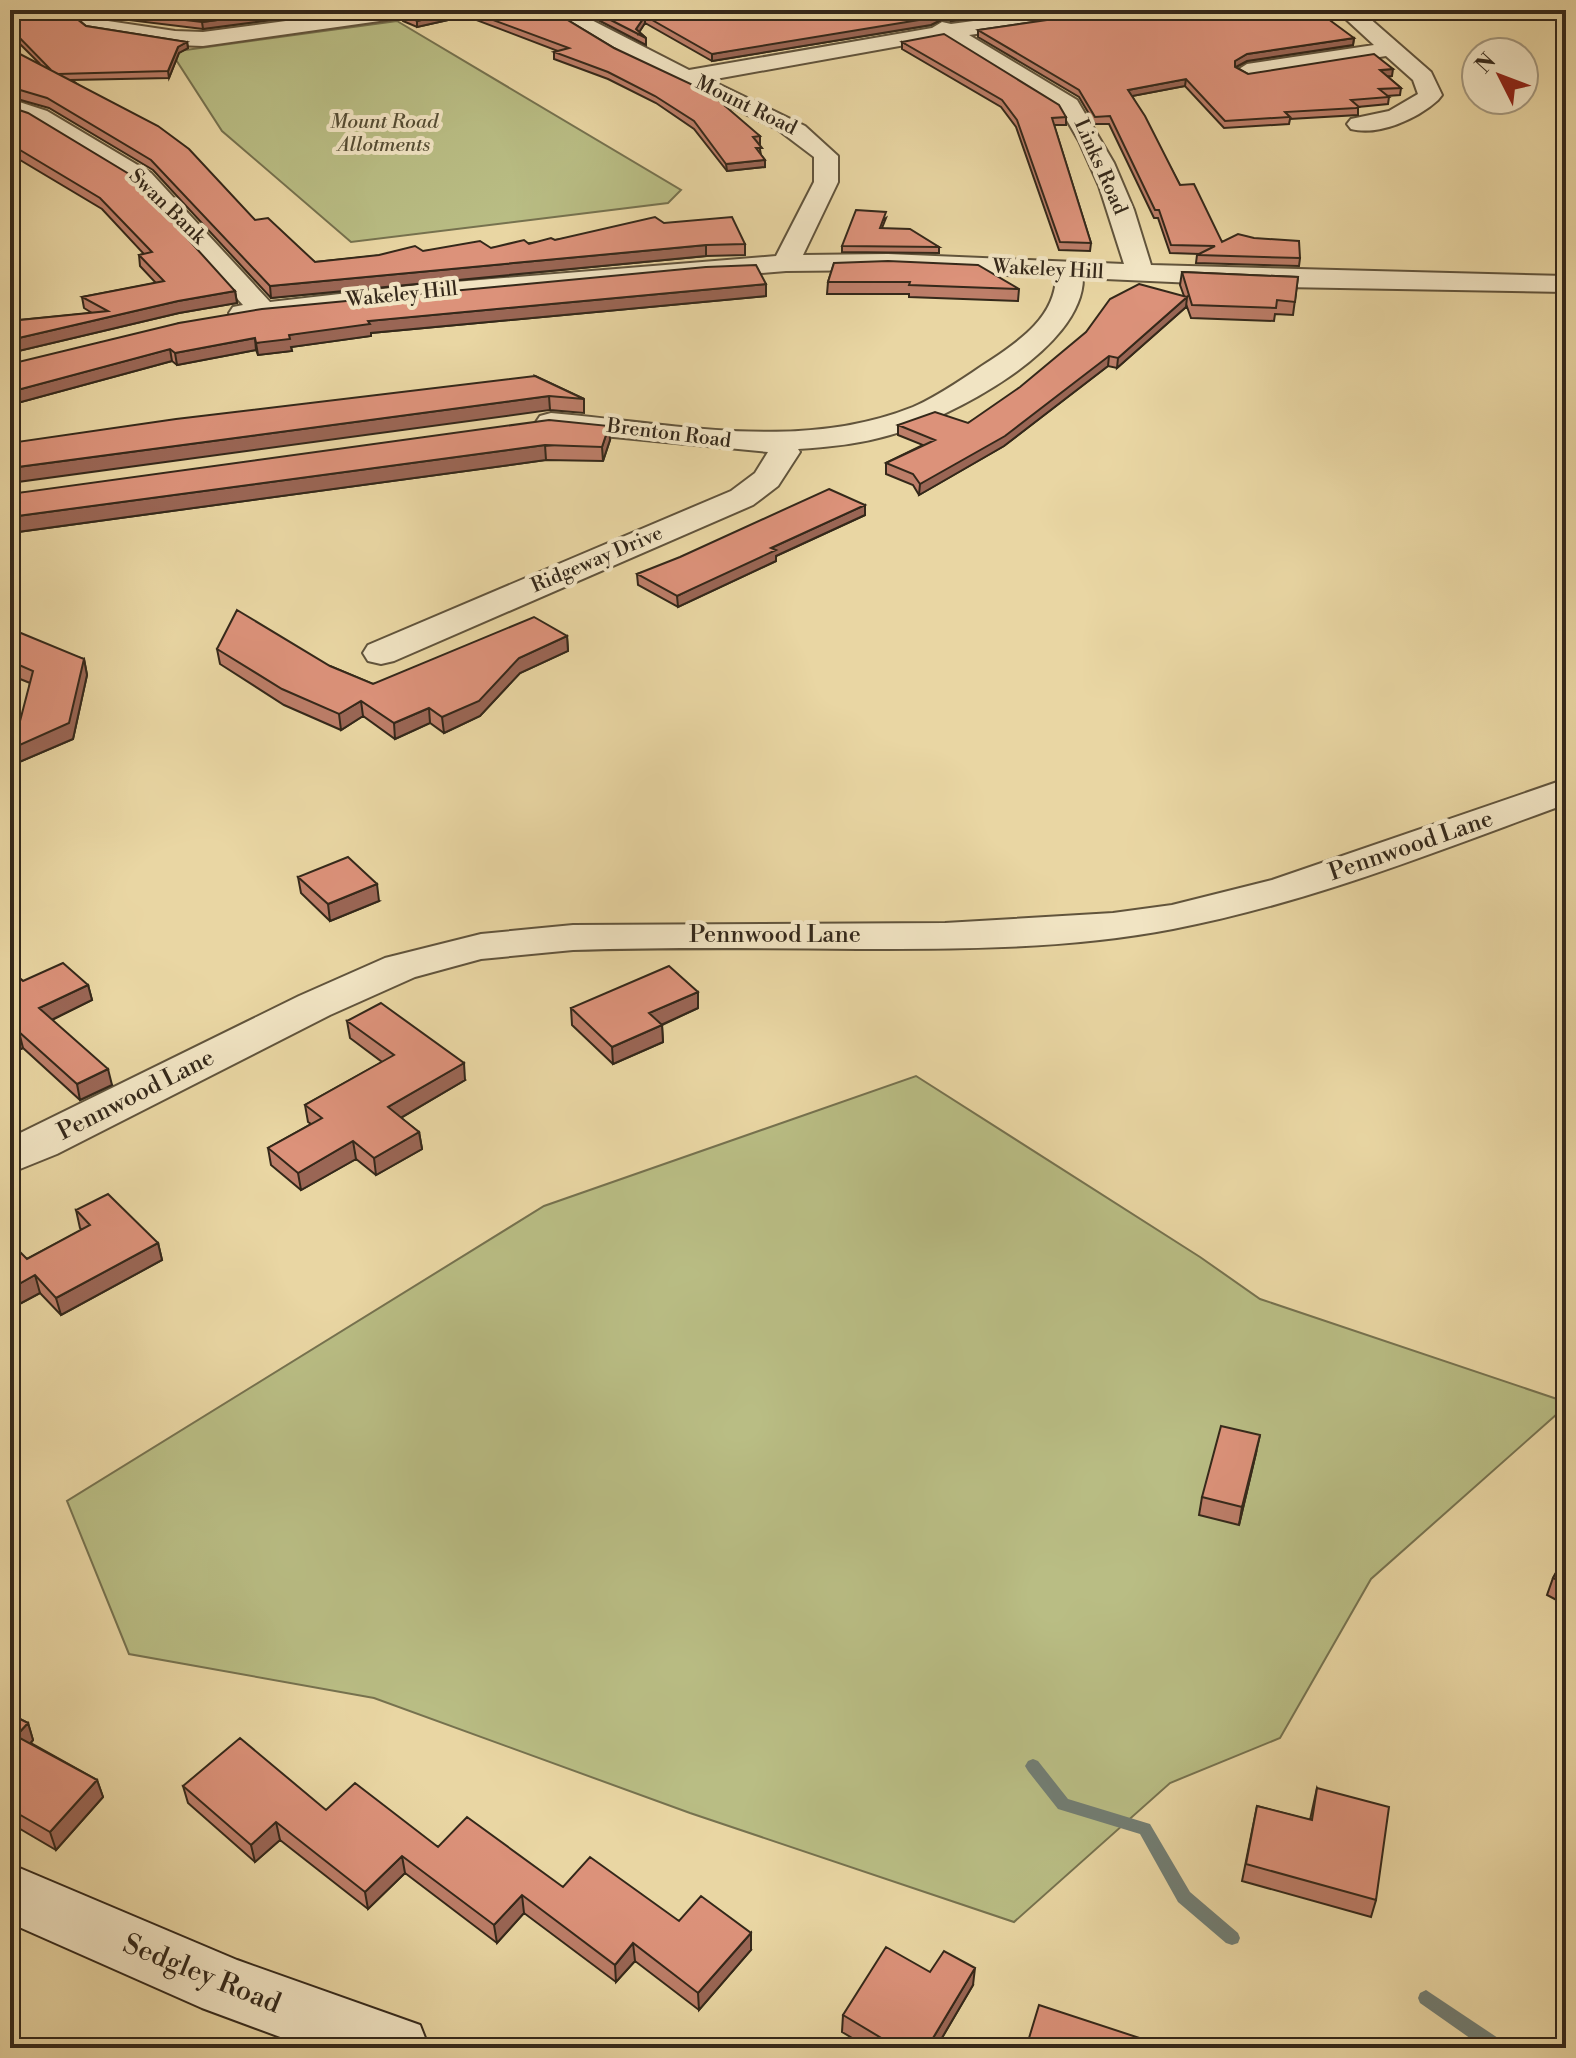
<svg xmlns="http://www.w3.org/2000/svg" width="1576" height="2058" font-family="'Libre Bodoni',serif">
<rect width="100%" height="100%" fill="#e9d6a3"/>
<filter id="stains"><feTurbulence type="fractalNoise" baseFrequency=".0025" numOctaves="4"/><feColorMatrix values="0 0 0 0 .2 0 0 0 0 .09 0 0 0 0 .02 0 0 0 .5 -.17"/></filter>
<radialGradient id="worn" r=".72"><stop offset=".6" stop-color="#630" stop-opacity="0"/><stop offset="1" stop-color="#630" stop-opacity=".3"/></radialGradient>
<!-- green -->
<path fill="#b9bd84" stroke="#76724f" stroke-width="2" d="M397 21 681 190 668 203 351 242 222 131 171 52Z
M916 1076 1200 1257 1260 1299 1566 1402V1406L1371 1579 1280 1738 1170 1783 1014 1922 690 1813 374 1698 129 1654 67 1501 544 1206Z"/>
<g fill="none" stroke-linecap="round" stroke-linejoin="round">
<!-- stream -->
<path fill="#727e74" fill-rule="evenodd" d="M1033 1759 1038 1761 1068 1799 1150 1824 1190 1892 1238 1933 1240 1938 1238 1943 1232 1945 1226 1943 1178 1902 1140 1834 1058 1809 1028 1771 1025 1766 1028 1761Z
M1426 1990 1504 2042 1506 2048H1484L1420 2003 1418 1998 1420 1993Z"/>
<defs>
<path id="street" d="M368 10H426L415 16 203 46 175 45 88 30 77 24 88 18 175 31 203 32Z
M546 10H572L689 70 932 28 942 22 951 24 1055 10H1112L1101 16 969 35 1077 100 1114 163 1134 210 1151 265 1566 276V292L1283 287 1083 278C1083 350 949 418 890 435 860 444 829 447 798 449L800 452 778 486 753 505 394 661 381 664 368 661 363 653 368 645 731 491 755 473 768 452 551 431 540 428 536 422 540 416 551 413C670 423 798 453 913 407 941 395 966 376 991 360 1021 340 1055 316 1056 277L888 270 786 271 418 301 243 321 233 319 229 313 233 307 243 305 133 183 31 121 10 114V99L47 111 151 173 270 302 418 285 776 256 814 182V157L777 129 616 52ZM944 38 1061 110 1079 141 1099 186 1124 264 888 254 803 255 838 182V156L805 126 710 80Z
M1336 10H1360L1431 72 1442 95 1438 100C1417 119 1379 136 1351 129L1347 124 1351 119 1389 111 1418 94 1413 80 1386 56 1247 78 1236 71 1247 64 1374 45Z
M1566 779V804C1437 851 1309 903 1173 929 1070 949 963 949 858 949 763 948 668 947 573 950L481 959 415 977 330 1015 57 1154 10 1173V1138L299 996 385 958 481 934 573 925 945 923 1113 913 1172 905 1272 880Z"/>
<path id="secondary" d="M10 1864 237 1960 420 2025 429 2048H310L202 2008 10 1923Z"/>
</defs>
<!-- street casing -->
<use href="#street" stroke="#61543c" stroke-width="4"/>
<!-- secondary casing -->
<use href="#secondary" stroke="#34281a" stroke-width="4"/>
<!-- street -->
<use href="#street" fill="#f1e4c3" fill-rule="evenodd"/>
<!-- secondary -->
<use href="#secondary" fill="#f1e4c3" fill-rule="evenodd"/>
</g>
<!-- wall -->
<path fill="#bd7e69" stroke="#34281a" stroke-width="2" d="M10 10H345L203 29 88 15 79 20 86 26 187 42 188 48 179 53 169 78 72 80 255 220 315 262 423 251 491 248 555 240 664 223 745 244V255L706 256 271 298 153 170 49 108 10 97V53L40 64 10 34Z
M414 10H551L760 136V144H759L761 155 765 160V167L727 171 694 129 656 103 608 79 554 59V52L558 51 466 16 417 27 403 21 402 14Z
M579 10H1032L951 21 943 19 931 25 712 61 645 23 639 32 646 38V45Z
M1102 12 1354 38 1353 45 1247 61 1236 67 1248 74 1392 76 1388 77 1401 88 1400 95 1387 96 1389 97 1388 104 1358 107V115L1290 119 1289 124 1224 128 1185 86 1132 96 1180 185 1222 242 1300 258 1299 266 1196 263 1197 255 1200 254 1170 253 1158 218H1154L1109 124H1095L1079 97 978 37V30Z
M902 42 1066 117V125H1054L1091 243 1090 251 1059 250 1016 127 1001 107 902 49Z
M10 107 235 291 237 303 179 313 10 353V321L92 313 84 308 82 297 156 283 140 266 139 255 144 254 102 209 10 154Z
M886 218 882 228 939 247V253L842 252V246Z
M834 263 1019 289 1018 301 909 297V294H827L828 282Z
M1182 272 1298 277 1293 315 1275 314 1274 321 1191 318 1186 304V307L1117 368 1108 366 1004 446 919 495 913 485 886 474V463L923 445 898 435V425L968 423 1184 296 1180 285Z
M766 296 371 333V336L291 347 292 351 258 355 256 350 177 365 172 361 10 405 179 323Z
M535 376 584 399V413L550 410Z
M610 440 603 461 546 460 10 533V494Z
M865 505V515L776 556V561L678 607 638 585 637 574Z
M10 635 84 659 87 675 73 739 17 763 30 683 10 675Z
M567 636 568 651 520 673 480 716 444 733 430 723 395 739 363 716 341 730 284 705 220 664 217 649 330 666 373 684Z
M298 877 379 901 330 921 301 893Z
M10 972 23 981 88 985 92 1000 52 1020 112 1085 80 1100 23 1048 10 1054Z
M571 1008H698L662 1025 663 1042 613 1064 572 1025Z
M347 1021 465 1080 401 1118 419 1132 422 1149 376 1175 356 1159 301 1190 271 1165 268 1148 311 1124 308 1122 305 1105 382 1062 350 1038Z
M76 1210 158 1243 162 1260 61 1315 40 1293 12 1308 10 1306V1246L27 1259 82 1230 80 1228Z
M1256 1453 1239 1525 1199 1515 1202 1497Z
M1566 1555V1605L1547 1595 1553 1578Z
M10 1714 28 1723 33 1740 31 1743 97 1780 103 1797 56 1850 10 1823Z
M183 1786 326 1810 563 1887 679 1921 751 1950 699 2010 635 1961 616 1982 524 1913 497 1943 405 1873 368 1909 280 1840 255 1862 188 1803Z
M1317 1788 1376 1900 1371 1917 1242 1881 1257 1806 1310 1820Z
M930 1972 973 1985 936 2048H869L842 2032 843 2015Z"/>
<!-- shaded-wall -->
<path fill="#9a6655" stroke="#34281a" stroke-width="2" d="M84 10H88V15L74 23 73 16Z
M294 10H345L203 29 202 22Z
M465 10 466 16 417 27V21Z
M983 10H1032L951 21V14Z
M943 12V19L931 25 712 61V54Z
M645 16V23L638 34 636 29Z
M1354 38 1353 45 1247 61 1234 68 1235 61 1247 54Z
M187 42 188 48 179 53 169 78 168 71 178 47Z
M1393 69 1392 76 1379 77 1380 70Z
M1186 79 1185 86 1127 97 1128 90Z
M765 160V167L727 171 726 164Z
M706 245V256L271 298 270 286Z
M766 284V296L371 333V336L291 347 292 351 258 355 256 343 289 335 368 321Z
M235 291 237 303 179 313 10 353V340L178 301Z
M1187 297 1186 307 1117 368 1118 358Z
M255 338 256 350 177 365 175 353Z
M170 349 172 361 10 405V392Z
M1109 356 1108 366 1004 446 919 495 920 484Z
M549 396 550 410 10 483V468Z
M609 426 610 440 603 461 602 447Z
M545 445 546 460 10 533V517Z
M865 505V515L776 556V561L678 607 677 596 771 548Z
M567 636 568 651 520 673 480 716 444 733 442 717 519 658Z
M84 659 87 675 73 739 17 763 13 748Z
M361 701 363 716 341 730 339 714Z
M429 708 430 723 395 739 394 723Z
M377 884 379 901 330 921 328 904Z
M88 985 92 1000 43 1024 39 1008Z
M698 992V1008L650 1030 649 1013Z
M662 1025 663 1042 613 1064 612 1047Z
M19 1032 23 1048 10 1054V1036Z
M464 1063 465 1080 390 1124 388 1107Z
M108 1069 112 1085 80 1100 77 1084Z
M419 1132 422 1149 376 1175 374 1158Z
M353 1141 356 1159 301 1190 298 1173Z
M158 1243 162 1260 61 1315 56 1298Z
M35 1275 40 1293 12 1308 10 1303V1289Z
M1260 1435 1256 1453 1239 1525 1242 1507Z
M28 1723 33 1740 22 1753 16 1736Z
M97 1780 103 1797 56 1850 50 1832Z
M276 1822 280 1840 255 1862 251 1845Z
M402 1856 405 1873 368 1909 365 1892Z
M522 1895 524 1913 497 1943 494 1925Z
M751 1933V1950L699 2010 698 1993Z
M633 1943 635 1961 616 1982 615 1965Z
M975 1968 973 1985 936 2048H927Z"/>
<!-- building -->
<path fill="#dc927a" stroke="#34281a" stroke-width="2" d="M10 10H84L73 16 86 26 187 42 178 47 168 71 58 74 51 70 10 28Z
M101 10H294L202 22Z
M414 10H464L417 21 402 14Z
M466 10H551L614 48 710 93 760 136 753 137 762 148H756L765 160 726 164 694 121 655 96 608 72 554 52 569 48Z
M591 10H983L951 14 943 12 931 18 712 54 645 16 636 29 646 38Z
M1106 10H1316L1354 38 1247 54 1235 61V67L1248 74 1374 54 1393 69 1380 70 1401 88 1379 89 1389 97 1351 100 1359 107 1356 108 1285 112 1290 117 1225 121 1186 79 1128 90 1145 116 1180 185 1194 184 1222 242 1238 234 1254 238 1299 241 1300 258 1197 255 1215 246 1171 245 1159 210H1155L1110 116 1095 117 1079 90 978 30 1102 12Z
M944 34 1059 105 1066 117 1052 118 1091 243 1060 242 1017 120 1002 100 902 42Z
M10 53 20 54 158 126 189 149 255 220 268 218 315 262 379 255 415 246 423 251 480 241 491 248 524 240 529 244 551 238 555 240 655 217 664 223 732 217 745 244 706 245 270 286 151 160 47 98 10 87Z
M10 107 28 113 129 174 235 291 178 301 10 340V321L108 311 82 297 164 281 139 255 152 252 100 198 10 144Z
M856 210 886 212 880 228 910 229 939 247 842 246Z
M888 261 978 265 1019 289 909 285 910 282H828L834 263Z
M756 265 766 284 368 321 370 324 289 335 290 339 256 343 255 338 175 353 170 349 10 392V364L179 323 262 309 706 267Z
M1182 272 1298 277 1295 302 1277 300 1276 308 1192 305Z
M1139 284 1187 297 1118 358 1109 356 1005 436 920 484 913 474 886 463 935 440 898 425 935 412 968 423 1020 387 1086 332 1110 299Z
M535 376 584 399 549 396 10 468V443L176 419Z
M549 420 609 426 602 447 545 445 10 517V494Z
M829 489 865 505 771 548 776 550 677 596 637 574 680 557Z
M237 610 330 666 373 684 534 617 567 636 519 658 479 701 442 717 429 708 394 723 361 701 339 714 282 689 217 649Z
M16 631 84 659 69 723 13 748 33 671 10 661V635Z
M348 857 377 884 328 904 298 877Z
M63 963 88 985 39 1008 108 1069 77 1084 19 1032 10 1036V972L12 971 23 981Z
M669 966 698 992 649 1013 662 1025 612 1047 571 1008Z
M381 1003 464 1063 388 1107 419 1132 374 1158 353 1141 298 1173 268 1148 322 1118 305 1105 394 1055 347 1021Z
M108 1194 158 1243 56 1298 35 1275 10 1289V1246L13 1245 27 1259 90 1225 76 1210Z
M1221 1426 1260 1435 1242 1507 1202 1497Z
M1566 1555V1584L1553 1578Z
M10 1714 28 1723 16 1736 97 1780 50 1832 10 1809Z
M240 1738 326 1810 355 1783 438 1847 467 1817 563 1887 590 1857 679 1921 701 1896 751 1933 698 1993 633 1943 615 1965 522 1895 494 1925 402 1856 365 1892 276 1822 251 1845 183 1786Z
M1317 1788 1389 1807 1376 1900 1246 1864 1257 1806 1312 1820Z
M886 1947 930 1972 944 1951 975 1968 927 2048H898L843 2015Z
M1039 2005 1170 2048H1026Z"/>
<g text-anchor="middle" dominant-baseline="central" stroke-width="8" stroke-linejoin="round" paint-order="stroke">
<!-- far-street labels -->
<g font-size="20" fill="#34281a" stroke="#f1e4c3">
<text transform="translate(746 106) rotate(26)">Mount Road</text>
<text transform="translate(1100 167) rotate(66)">Links Road</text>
<text transform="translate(167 207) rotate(44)">Swan Bank</text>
<text transform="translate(1048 270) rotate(3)">Wakeley Hill</text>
<text transform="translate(402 295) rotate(-6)">Wakeley Hill</text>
<text transform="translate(669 434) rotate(7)">Brenton Road</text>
<text transform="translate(597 560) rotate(-23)">Ridgeway Drive</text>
</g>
<!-- far-park labels -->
<g font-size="20" font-style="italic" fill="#554d34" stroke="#f1e4c3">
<text x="384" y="122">Mount Road<tspan x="384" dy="23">Allotments</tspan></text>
</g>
<!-- street labels -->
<g font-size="24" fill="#34281a" stroke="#f1e4c3">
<text transform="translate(1411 846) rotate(-19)">Pennwood Lane</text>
<text x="775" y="935">Pennwood Lane</text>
<text transform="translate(136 1095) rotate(-27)">Pennwood Lane</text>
</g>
<!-- near-street labels -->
<g font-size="28" fill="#34281a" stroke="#f1e4c3">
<text transform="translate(202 1974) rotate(22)">Sedgley Road</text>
</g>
</g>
<!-- margin -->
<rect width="1576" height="2058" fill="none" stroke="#e9d6a3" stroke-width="40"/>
<rect x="12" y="12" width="1552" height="2034" fill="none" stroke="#34281a" stroke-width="4"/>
<rect x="20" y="20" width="1536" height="2018" fill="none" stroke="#34281a" stroke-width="2"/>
<!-- north arrow -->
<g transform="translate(1500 76) rotate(312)"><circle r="38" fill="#f1e4c3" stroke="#a5997f" stroke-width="2"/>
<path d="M0-6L14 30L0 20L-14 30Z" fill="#8f2418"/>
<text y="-12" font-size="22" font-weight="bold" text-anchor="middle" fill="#34281a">N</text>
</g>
<rect width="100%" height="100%" filter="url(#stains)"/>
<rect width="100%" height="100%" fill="url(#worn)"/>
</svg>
